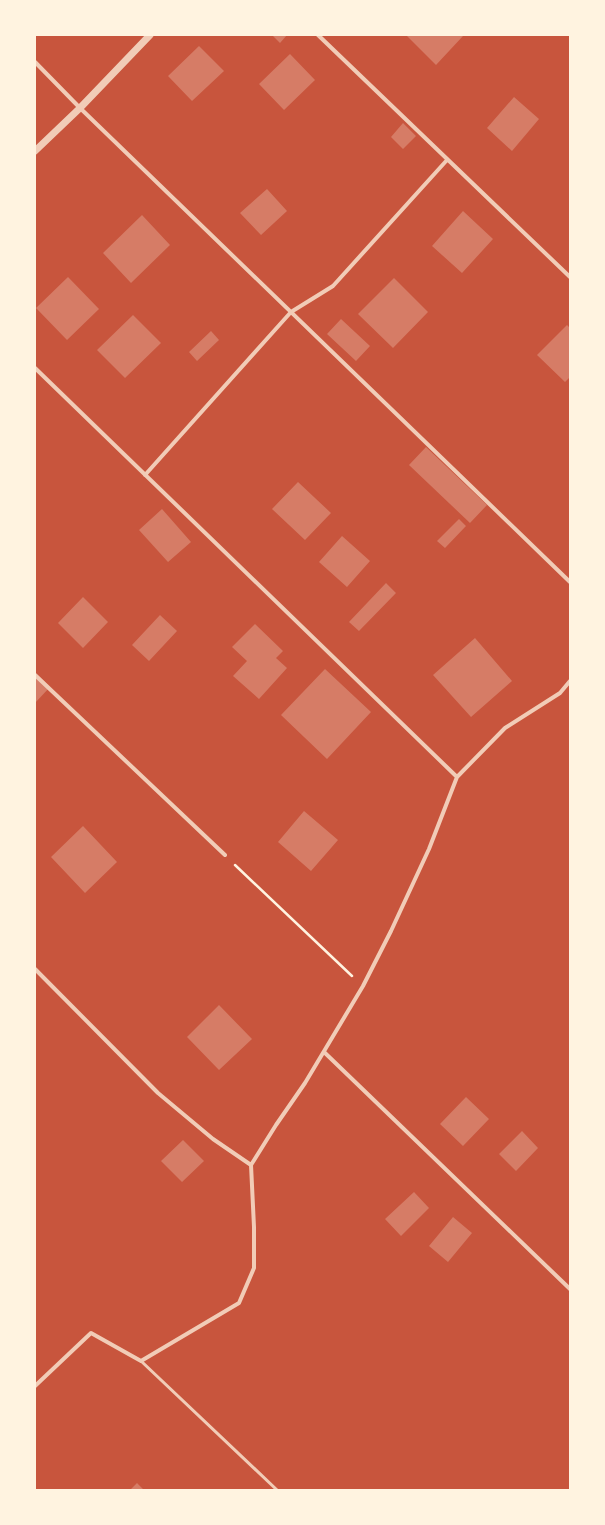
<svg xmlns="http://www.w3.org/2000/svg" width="605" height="1525" font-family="'Titillium Web',sans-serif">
<rect width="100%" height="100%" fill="#c8553d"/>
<!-- building -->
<path fill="#d67c66" d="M272 35H287L280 43Z
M406 35H462L463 36 436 65Z
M199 46 224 71 192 101 168 76Z
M290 54 315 80 284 110 259 84Z
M514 97 539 119 512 151 487 128Z
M403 123 416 136 403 149 391 137Z
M267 189 287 211 261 235 240 213Z
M463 211 493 239 462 273 432 246Z
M142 215 170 245 131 283 103 253Z
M68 277 99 309 67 340 36 308Z
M394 278 428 312 393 348 358 314Z
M133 315 161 343 125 378 97 350Z
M341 319 370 346 356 361 327 334Z
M567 325 570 328V377L565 382 537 355Z
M211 331 219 340 197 361 189 352Z
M426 447 487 505 470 523 409 465Z
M298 482 331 513 305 540 272 509Z
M162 509 191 542 168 562 139 530Z
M459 519 466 526 445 548 437 541Z
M342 536 370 561 347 587 319 562Z
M386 583 396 593 359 631 349 622Z
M83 597 108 622 83 648 58 623Z
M160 615 177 631 149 661 132 645Z
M255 624 283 651 276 658 287 668 259 699 233 676 247 661 232 647Z
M475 638 512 681 471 717 433 675Z
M325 669 371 712 327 759 281 715Z
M35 672 50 687 35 703Z
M304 811 338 840 311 871 278 842Z
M83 826 117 862 85 893 51 857Z
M219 1005 252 1039 219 1070 187 1037Z
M466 1097 489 1119 463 1146 440 1124Z
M522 1131 538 1148 516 1171 499 1154Z
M183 1140 204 1161 182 1182 161 1161Z
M414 1192 429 1208 401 1236 385 1219Z
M453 1217 472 1233 448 1262 429 1246Z
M137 1483 144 1490H130Z"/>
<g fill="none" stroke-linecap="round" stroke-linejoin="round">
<!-- path -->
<path stroke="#fff3e0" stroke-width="2.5" d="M235 865 352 976"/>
<!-- service -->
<path stroke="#f1ccb7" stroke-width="3" d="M141 1361 277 1490"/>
<!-- minor -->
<path stroke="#f1ccb7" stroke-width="4" d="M318 35 570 277
M35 62 80 108 570 582
M35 368 457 777
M145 475 291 312 333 286 447 160
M35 675 225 855
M35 969 158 1093 213 1139 251 1165 254 1227V1268L239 1303 141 1361 91 1333 35 1386
M324 1052 570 1289
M251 1165 276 1125 305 1083 363 986 391 931 429 849 457 777 505 728 560 693 570 681"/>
<!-- tertiary -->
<path stroke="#f1ccb7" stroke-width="7" d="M35 151 80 108 150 35"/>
</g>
<!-- border -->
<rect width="605" height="1525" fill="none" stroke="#fff3e0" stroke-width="72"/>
</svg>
